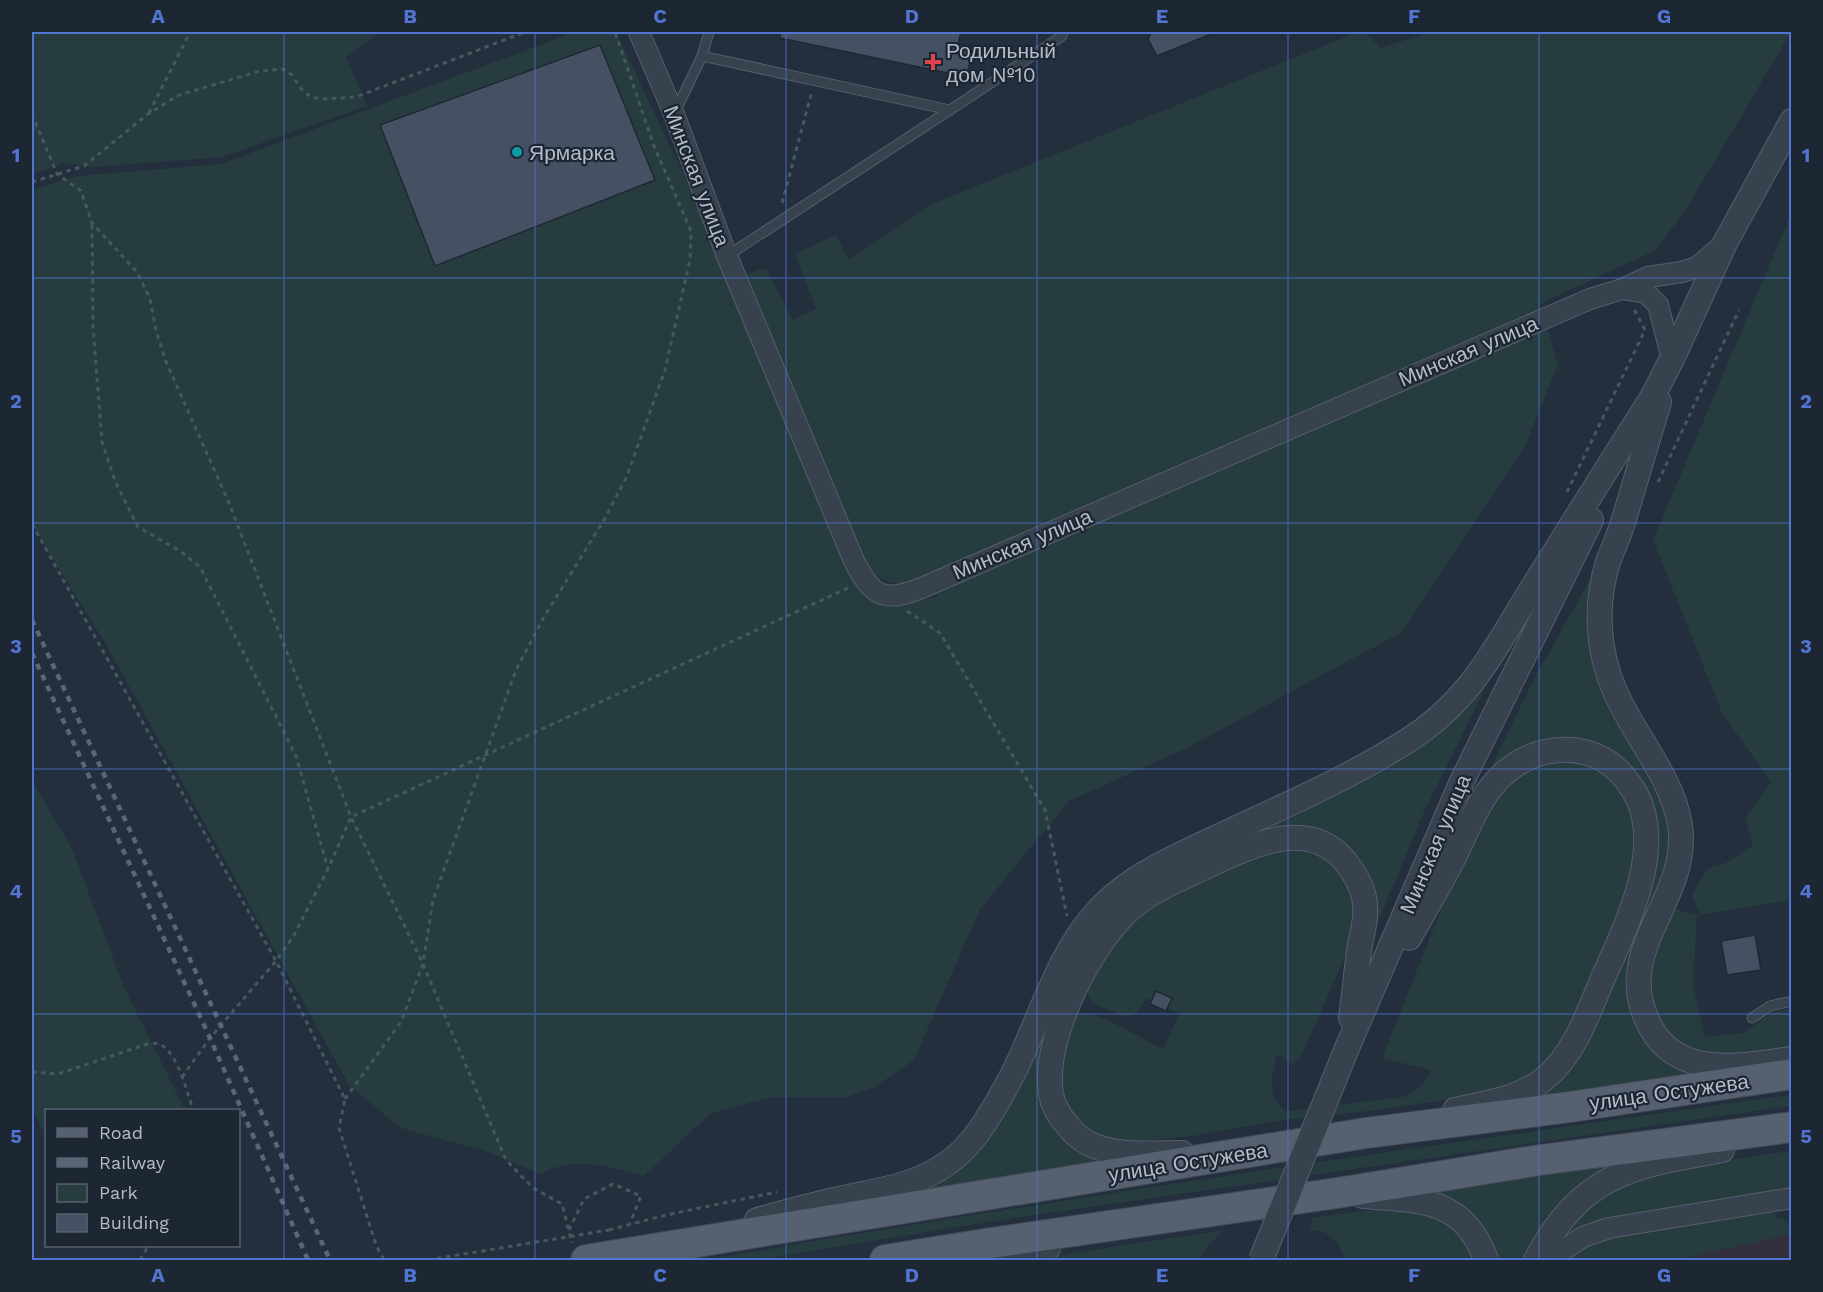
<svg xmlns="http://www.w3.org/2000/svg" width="1823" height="1292" font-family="'Work Sans',sans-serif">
<rect width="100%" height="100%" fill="#242f3e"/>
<!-- medical -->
<path fill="#32303f" d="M1791 1234V1260H1675Z"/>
<!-- green -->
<path fill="#263c3f" d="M32 32H382L346 57 367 106 222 157 93 167 65 163 32 174Z
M575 32H616L732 278 870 597 913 602 938 596 928 579C889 588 882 585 858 553L740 276 766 268 793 320 816 309 795 254 836 235 849 260 932 204 1358 32H1366L1380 48 1432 32H1791L1688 206 1656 250 1540 304 1558 365 1525 446 1402 632 1187 748 1069 801 980 909 914 1060 873 1088 847 1097H772L711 1113 644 1176C607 1166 576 1156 540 1174L488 1152 401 1128 349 1085 107 646 32 525V190L77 176 221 164Z
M1791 214V900L1700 915 1692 895 1708 868 1726 863 1753 845 1745 818 1771 782 1722 713 1653 540Z
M1599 564 1592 592 1667 809 1670 853 1628 983 1629 1006 1637 1027 1648 1042 1705 1074 1529 1099 1546 1090 1651 876 1611 751 1487 776 1534 679Z
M1486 676 1490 678 1423 814 1377 924 1374 923C1376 901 1370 881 1358 863 1344 842 1324 829 1298 828 1256 827 1132 889 1103 920 1078 947 1043 1031 1040 1068 1039 1075 1040 1084 1041 1091 1044 1112 1064 1149 1086 1156 1094 1159 1104 1159 1112 1161L910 1192C989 1164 1021 1077 1050 1006 1064 973 1078 938 1104 912 1137 880 1180 863 1221 843 1291 810 1372 781 1433 732 1453 716 1470 696 1486 676Z
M1583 759 1614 780 1631 808 1637 843 1627 893 1576 1012 1559 1048 1530 1078 1485 1094 1369 1111 1283 1120 1193 1136 1140 1141H1110L1087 1131 1064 1103 1058 1080 1073 1018C1077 1015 1080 1012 1085 1013 1105 1016 1144 1040 1163 1049L1179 1014 1147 998 1137 1013 1127 1017 1094 1004C1089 998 1087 995 1087 987L1113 941 1155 902 1271 849H1312L1343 872 1354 903 1353 938 1300 1059H1296L1294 1065 1277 1054C1272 1075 1265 1096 1286 1111L1403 1097 1423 1085 1431 1070 1382 1058 1442 907 1474 834 1506 784 1533 764Z
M32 780 72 849 124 987 185 1110H46V1134L41 1127 32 1107Z
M1671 908 1697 915 1693 987 1705 1037 1743 1033 1773 1012 1791 1008V1051L1739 1057 1686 1049 1660 1026 1645 982Z
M1791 1095V1106L1007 1219 757 1260H711V1259C1070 1196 1431 1145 1791 1095Z
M1791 1151V1188L1599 1220 1582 1226 1558 1239 1601 1192 1667 1169Z
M1613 1166 1528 1260H1495L1413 1192Z
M1403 1208 1456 1224 1476 1260H1345C1339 1242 1331 1230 1310 1230L1312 1218 1362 1211Z
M1774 1210 1777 1220 1783 1218 1791 1225V1234L1675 1260H1558L1593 1240Z
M1224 1230 1208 1246 1197 1260H1027Z"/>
<!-- building -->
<path fill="#455162" stroke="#1f2835" stroke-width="1.5" d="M780 32H961L958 44 973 47 967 77 780 38Z
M1152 32H1216L1157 56 1148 39Z
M600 45 655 180 435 266 380 125Z
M1755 935 1761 970 1727 975 1721 941Z
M1156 991 1172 998 1166 1011 1150 1004Z"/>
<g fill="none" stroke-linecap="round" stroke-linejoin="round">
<defs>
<path id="service" d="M702 56 950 110 1062 36 1063 32
M675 112 702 56 709 32
M727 256 950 110
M1752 1018 1770 1006 1792 1001"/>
<path id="minor" d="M639 32 674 114 727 256 854 561C873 598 885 603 924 587L1590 299 1622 289 1648 277 1682 272 1697 267 1722 246
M1622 289 1646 293 1658 305 1672 359
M1548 1260 1583 1237 1609 1228 1792 1198"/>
<path id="tertiary" d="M1659 402C1647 441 1636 480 1624 519 1620 534 1613 548 1608 562 1595 603 1597 651 1615 691 1634 736 1672 776 1680 825 1691 901 1608 951 1651 1028 1680 1080 1743 1065 1792 1059
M1644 413 1672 359 1725 243 1792 121
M1409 938C1424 912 1439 886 1453 859 1469 828 1481 789 1511 768 1532 752 1562 745 1588 753 1607 759 1619 769 1630 785 1670 840 1627 924 1603 978 1588 1013 1575 1054 1544 1079 1520 1099 1485 1103 1455 1110
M1347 1048 1463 779 1591 520
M1182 1153C1153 1153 1120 1157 1092 1145 1083 1141 1074 1134 1068 1126 1060 1117 1053 1106 1051 1094 1043 1041 1085 955 1122 917 1143 894 1175 881 1203 868 1247 848 1306 815 1345 861 1353 871 1361 884 1364 897 1368 916 1362 932 1359 951 1356 973 1354 996 1351 1018
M1363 1196C1420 1201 1464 1197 1486 1260
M757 1220C786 1212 815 1204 844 1198 875 1191 907 1187 935 1171 965 1155 982 1129 998 1101 1005 1088 1013 1075 1019 1061 1046 1004 1063 939 1113 896 1145 869 1186 852 1224 834 1286 805 1349 778 1407 741 1474 699 1497 643 1538 579 1575 520 1612 460 1650 401
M1004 1260 1018 1254 1048 1248
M1536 1260C1582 1173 1632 1166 1722 1150"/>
<path id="primary" d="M586 1260 1366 1133 1570 1107 1792 1074
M885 1260 991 1243 1337 1193 1540 1160 1792 1127"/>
</defs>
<!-- service casing -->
<use href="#service" stroke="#565f6c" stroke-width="11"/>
<!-- minor casing -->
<use href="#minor" stroke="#565f6c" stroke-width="22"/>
<!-- tertiary casing -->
<use href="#tertiary" stroke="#565f6c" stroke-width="26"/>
<!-- primary casing -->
<use href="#primary" stroke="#414a57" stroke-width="32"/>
<!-- path -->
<path stroke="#44595c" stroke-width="3" stroke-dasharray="4.5 4.5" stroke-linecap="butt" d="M149 113 190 32
M32 114 57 174 81 191 92 223 137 272 150 299 156 331 167 364 229 503 351 817 423 964 506 1160 533 1188 562 1204 572 1243
M32 182 84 166 148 114 179 95 260 71 283 69 292 75 302 90 311 97 322 99 356 97 525 32
M782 203 812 91
M92 225 93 326 102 442 115 481 138 527 180 551 200 567 296 756 328 869
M1658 482 1739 310
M1567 492 1645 330 1634 309
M32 524 276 961 345 1099 339 1128 376 1245 384 1260
M907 611 940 633 1045 810 1067 916
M32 1072 58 1074 147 1044C152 1044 157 1042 161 1045 177 1052 188 1094 193 1110
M182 1077 210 1038 276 961 293 937 328 869 351 817 850 587
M345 1099 401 1022 423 964 433 900 516 670 544 617 604 520 627 476 665 370 690 260 691 231 654 146 615 32
M569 1230 584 1199 613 1184 641 1196 630 1223
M609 1230 666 1215 777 1192
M140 1260 148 1246"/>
<!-- service -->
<use href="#service" stroke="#38414e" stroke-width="9"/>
<!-- minor -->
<use href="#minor" stroke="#38414e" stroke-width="20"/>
<!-- tertiary -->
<use href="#tertiary" stroke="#38414e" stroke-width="24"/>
<!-- primary -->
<use href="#primary" stroke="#56606e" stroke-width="30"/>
<!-- rail -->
<path stroke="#5a6575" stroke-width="4.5" stroke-dasharray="6 6" stroke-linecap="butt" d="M32 620 330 1260
M32 653 210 1038 308 1260"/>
<defs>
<path id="tertiary-bridge" d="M1261 1260 1347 1048"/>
</defs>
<!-- tertiary-bridge casing -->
<use href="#tertiary-bridge" stroke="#565f6c" stroke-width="26" stroke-linecap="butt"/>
<!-- path-bridge -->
<path stroke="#44595c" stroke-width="3" stroke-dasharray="4.5 4.5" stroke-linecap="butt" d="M428 1260 609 1230"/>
<!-- tertiary-bridge -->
<use href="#tertiary-bridge" stroke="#38414e" stroke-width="24"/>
</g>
<!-- grid -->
<path fill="none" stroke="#5274d3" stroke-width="1.5" stroke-opacity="0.55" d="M284 32V1260M535 32V1260M786 32V1260M1037 32V1260M1288 32V1260M1539 32V1260M32 278H1792M32 523H1792M32 769H1792M32 1014H1792"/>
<!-- markers -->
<path fill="#e0444e" stroke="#1d2633" stroke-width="2" d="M930 53h6v6h6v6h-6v6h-6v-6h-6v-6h6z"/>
<circle fill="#0f9aa8" stroke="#1d2633" stroke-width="2" cx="517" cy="152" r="6"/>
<g text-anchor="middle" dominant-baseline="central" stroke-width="4.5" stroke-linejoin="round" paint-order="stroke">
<!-- poi labels -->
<g font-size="21" fill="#b4bcc9" stroke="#1d2633" text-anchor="start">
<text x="946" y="50">Родильный<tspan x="946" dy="24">дом №10</tspan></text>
<text x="529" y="152">Ярмарка</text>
</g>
<!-- street labels -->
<g font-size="21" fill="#b4bcc9" stroke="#1d2633">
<text transform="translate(697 176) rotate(69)">Минская улица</text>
<text transform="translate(1468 351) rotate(-23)">Минская улица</text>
<text transform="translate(1022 544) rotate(-23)">Минская улица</text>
<text transform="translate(1435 844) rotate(-67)">Минская улица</text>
<text transform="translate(1669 1092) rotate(-8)">улица Остужева</text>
<text transform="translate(1188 1162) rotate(-9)">улица Остужева</text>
</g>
</g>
<!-- border -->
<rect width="1823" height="1292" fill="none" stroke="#1d2633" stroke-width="66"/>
<!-- legend -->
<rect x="45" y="1109" width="195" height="138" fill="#1d2633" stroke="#59626f" stroke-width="1.5"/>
<rect x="57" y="1128" width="30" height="9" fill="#56606e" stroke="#59626f" stroke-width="1.5"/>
<text x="99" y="1139" font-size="18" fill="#b4bcc9">Road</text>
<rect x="57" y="1158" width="30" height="9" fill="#5a6575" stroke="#59626f" stroke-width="1.5"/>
<text x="99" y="1169" font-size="18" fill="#b4bcc9">Railway</text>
<rect x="57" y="1184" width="30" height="18" fill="#263c3f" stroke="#59626f" stroke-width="1.5"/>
<text x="99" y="1199" font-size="18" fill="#b4bcc9">Park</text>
<rect x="57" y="1214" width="30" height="18" fill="#455162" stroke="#59626f" stroke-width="1.5"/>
<text x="99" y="1229" font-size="18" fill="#b4bcc9">Building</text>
<rect x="33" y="33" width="1757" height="1226" fill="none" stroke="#5274d3" stroke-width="2"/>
<g font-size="20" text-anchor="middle" font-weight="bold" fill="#5274d3">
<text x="158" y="23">A</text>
<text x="410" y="23">B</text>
<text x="660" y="23">C</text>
<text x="912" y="23">D</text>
<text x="1162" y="23">E</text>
<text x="1414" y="23">F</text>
<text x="1664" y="23">G</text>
<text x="16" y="162">1</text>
<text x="1806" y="162">1</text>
<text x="16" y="408">2</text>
<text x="1806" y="408">2</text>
<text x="16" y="653">3</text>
<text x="1806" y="653">3</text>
<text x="16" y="898">4</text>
<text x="1806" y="898">4</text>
<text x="16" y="1143">5</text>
<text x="1806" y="1143">5</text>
<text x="158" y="1282">A</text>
<text x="410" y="1282">B</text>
<text x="660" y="1282">C</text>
<text x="912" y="1282">D</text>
<text x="1162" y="1282">E</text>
<text x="1414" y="1282">F</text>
<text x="1664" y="1282">G</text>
</g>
</svg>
